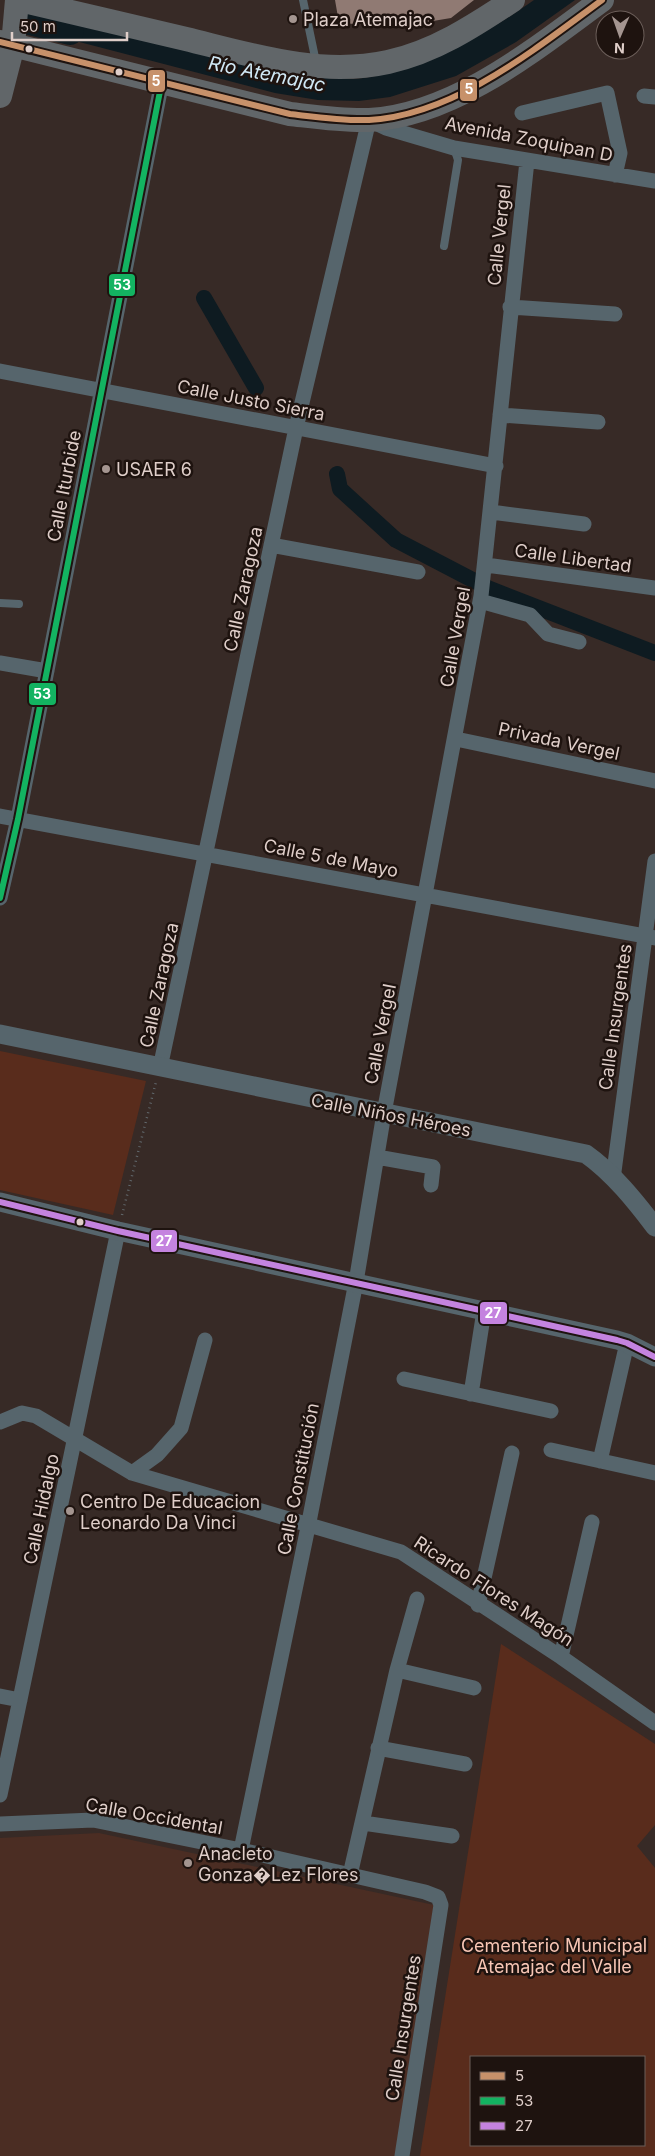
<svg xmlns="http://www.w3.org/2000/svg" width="655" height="2156" font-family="Inter,sans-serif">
<rect width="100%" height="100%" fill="#372a26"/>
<!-- built -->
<path fill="#4b2d23" d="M99 1833 434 1905 395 2156H0V1838Z"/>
<!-- green -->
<path fill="#592c1c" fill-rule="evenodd" d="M0 1051 146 1081 113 1215 0 1190Z
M501 1644 655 1744V1825L637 1846 655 1868V2156H420ZM644 2057V2145H471V2057Z"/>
<!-- water -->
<path fill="#0e1b21" d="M534 0H575L516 42 456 76 390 97 359 101 318 100 275 93 41 32 33 22 46 16 314 77C327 78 340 79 353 79 410 76 488 33 534 0Z"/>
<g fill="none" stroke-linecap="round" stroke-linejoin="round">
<!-- canal -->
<path stroke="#0e1b21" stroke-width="16" d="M204 298 256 388
M337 474 340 489 396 540 490 589 655 653"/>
<!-- river -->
<path stroke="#0e1b21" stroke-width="28" d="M29 21 70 31"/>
</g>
<!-- building -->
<path fill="#907a73" d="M335 0H474L451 18 403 26 402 20 372 25 339 23Z"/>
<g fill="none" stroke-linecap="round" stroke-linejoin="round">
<!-- path -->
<path stroke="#61686c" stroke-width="2.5" stroke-dasharray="1 4" stroke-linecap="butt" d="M122 1215 156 1082"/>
<!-- service -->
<path stroke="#56656c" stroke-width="8" d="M303 0 316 62
M444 246 458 160 454 148
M0 603 19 604"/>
<!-- minor -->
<path stroke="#56656c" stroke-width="15" d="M644 96 655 97
M522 113 607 93 620 153 615 175
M510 307 615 314
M0 371 496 466
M500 415 598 422
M491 512 584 524
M271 545 418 572
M486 565 655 588
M480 601 530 615 548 634 579 642
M0 663 47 671
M456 739 655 781
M0 816 655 938
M0 898 18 819 162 81
M160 1068 296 428 369 120 386 128 454 148 655 181
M377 1157 433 1167 431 1185
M613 1179 655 861
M404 1379 551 1411
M471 1394 484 1311
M0 1422 22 1413 36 1416 132 1473 401 1552 561 1657 655 1723
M551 1450 655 1473
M600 1461 627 1343
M132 1473 157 1455 181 1428 205 1340
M478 1605 512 1453
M561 1657 592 1522
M397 1670 474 1688
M0 1696 20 1700
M378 1748 465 1764
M0 1795 118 1231
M363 1823 452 1836
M0 1824 93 1820 241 1850 425 1892 438 1897 441 1905 402 2156
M241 1850 308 1527 356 1282 384 1113 481 596 527 161
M350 1875 397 1670 417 1599"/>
<!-- tertiary -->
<path stroke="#56656c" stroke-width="19" d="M0 1034 586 1154C613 1173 636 1202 655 1227
M0 1202 118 1231 617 1340 627 1343 655 1357"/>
<!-- primary -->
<path stroke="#616669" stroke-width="24" d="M20 0C75 13 131 26 186 39 251 55 320 77 388 62 434 52 474 26 513 0
M0 42 290 114C316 117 343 121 369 120 455 115 535 49 602 0
M0 96 13 45 17 0"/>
<defs>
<path id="bus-1" d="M0 42 290 114C316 117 343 121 369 120 455 115 535 49 602 0"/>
<path id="bus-2" d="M0 898 18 819 162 81"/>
<path id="bus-3" d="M0 1202 118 1231 617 1340 627 1343 655 1357"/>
</defs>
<!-- bus-1 casing -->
<use href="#bus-1" stroke="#1e130f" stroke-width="10"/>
<!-- bus-2 casing -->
<use href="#bus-2" stroke="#1e130f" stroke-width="10"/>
<!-- bus-3 casing -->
<use href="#bus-3" stroke="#1e130f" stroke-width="10"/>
<!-- bus-1 -->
<use href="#bus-1" stroke="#c7916a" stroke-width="6"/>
<!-- bus-2 -->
<use href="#bus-2" stroke="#13b361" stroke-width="6"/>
<!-- bus-3 -->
<use href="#bus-3" stroke="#c483df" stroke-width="6"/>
</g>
<!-- markers -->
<g fill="#a49590" stroke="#1e130f" stroke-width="2">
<circle cx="293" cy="19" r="5"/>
<circle cx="106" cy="469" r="5"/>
<circle cx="70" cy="1511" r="5"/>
<circle cx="188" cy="1863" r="5"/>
</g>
<g fill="#dfcec9" stroke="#1e130f" stroke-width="2">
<circle cx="29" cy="49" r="4.5"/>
<circle cx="119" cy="72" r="4.5"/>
<circle cx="80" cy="1222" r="4.5"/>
</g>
<g text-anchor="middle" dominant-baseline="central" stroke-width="5" stroke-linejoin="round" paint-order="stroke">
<!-- poi labels -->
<g font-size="18" fill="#dfcec9" stroke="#1e130f" text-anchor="start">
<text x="303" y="19">Plaza Atemajac</text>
<text x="116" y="469">USAER 6</text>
<text x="80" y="1501">Centro De Educacion<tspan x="80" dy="21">Leonardo Da Vinci</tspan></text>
<text x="198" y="1853">Anacleto<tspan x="198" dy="21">Gonza�Lez Flores</tspan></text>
</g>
<!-- street labels -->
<g font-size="18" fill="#dfcec9" stroke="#1e130f">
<text transform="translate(529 139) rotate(11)">Avenida Zoquipan D</text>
<text transform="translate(499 235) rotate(-84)">Calle Vergel</text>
<text transform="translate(251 400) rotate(11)">Calle Justo Sierra</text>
<text transform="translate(64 486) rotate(-79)">Calle Iturbide</text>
<text transform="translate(573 558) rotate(8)">Calle Libertad</text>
<text transform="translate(243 589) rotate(-78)">Calle Zaragoza</text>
<text transform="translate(455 637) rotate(-80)">Calle Vergel</text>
<text transform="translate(559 741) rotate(12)">Privada Vergel</text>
<text transform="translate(331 858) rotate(11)">Calle 5 de Mayo</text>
<text transform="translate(159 985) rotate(-78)">Calle Zaragoza</text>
<text transform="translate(615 1017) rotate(-82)">Calle Insurgentes</text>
<text transform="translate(380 1034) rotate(-79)">Calle Vergel</text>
<text transform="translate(391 1115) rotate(11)">Calle Niños Héroes</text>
<text transform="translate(298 1479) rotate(-79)">Calle Constitución</text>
<text transform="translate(41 1509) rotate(-78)">Calle Hidalgo</text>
<text transform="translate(494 1591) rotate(33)">Ricardo Flores Magón</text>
<text transform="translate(154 1816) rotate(10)">Calle Occidental</text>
<text transform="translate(403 2028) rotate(-81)">Calle Insurgentes</text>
</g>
<!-- park labels -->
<g font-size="18" fill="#f8c6b5" stroke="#1e130f">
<text x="554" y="1945">Cementerio Municipal<tspan x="554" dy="21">Atemajac del Valle</tspan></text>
</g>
<!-- water labels -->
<g font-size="19" font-style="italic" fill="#d0e8f5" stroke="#1e130f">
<text transform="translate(267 74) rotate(11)">Río Atemajac</text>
</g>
</g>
<g stroke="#1e130f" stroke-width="2">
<rect x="147" y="69" width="19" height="24" rx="5" fill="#c7916a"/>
<rect x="459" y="78" width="19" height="24" rx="5" fill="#c7916a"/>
<rect x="108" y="273" width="28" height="24" rx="5" fill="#13b361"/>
<rect x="28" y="682" width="29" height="24" rx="5" fill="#13b361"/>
<rect x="150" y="1229" width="28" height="24" rx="5" fill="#c483df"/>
<rect x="479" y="1301" width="29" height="24" rx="5" fill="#c483df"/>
</g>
<g font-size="14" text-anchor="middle" font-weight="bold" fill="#fff">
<text x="156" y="86">5</text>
<text x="469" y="94">5</text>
<text x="122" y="290">53</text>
<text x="42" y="699">53</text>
<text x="164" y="1246">27</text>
<text x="493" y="1318">27</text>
</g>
<!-- legend -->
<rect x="470" y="2056" width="175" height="90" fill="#1e130f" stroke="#6b5e59"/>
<rect x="480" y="2072" width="25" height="8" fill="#c7916a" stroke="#6b5e59"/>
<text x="515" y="2081" font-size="15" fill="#dfcec9">5</text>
<rect x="480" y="2097" width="25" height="8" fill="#13b361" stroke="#6b5e59"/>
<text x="515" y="2106" font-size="15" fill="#dfcec9">53</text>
<rect x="480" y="2122" width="25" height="8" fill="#c483df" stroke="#6b5e59"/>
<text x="515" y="2131" font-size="15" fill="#dfcec9">27</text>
<!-- north arrow -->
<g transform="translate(620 35) rotate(182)"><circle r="24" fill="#1e130f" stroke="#6b5e59"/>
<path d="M0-4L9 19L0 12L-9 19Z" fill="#a49590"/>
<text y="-8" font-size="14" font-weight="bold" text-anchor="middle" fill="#dfcec9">N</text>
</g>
<!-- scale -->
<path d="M12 32v8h115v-8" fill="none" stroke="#dfcec9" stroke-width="2.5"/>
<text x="20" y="32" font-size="15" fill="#dfcec9" stroke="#1e130f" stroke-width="4" paint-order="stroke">50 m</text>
</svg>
